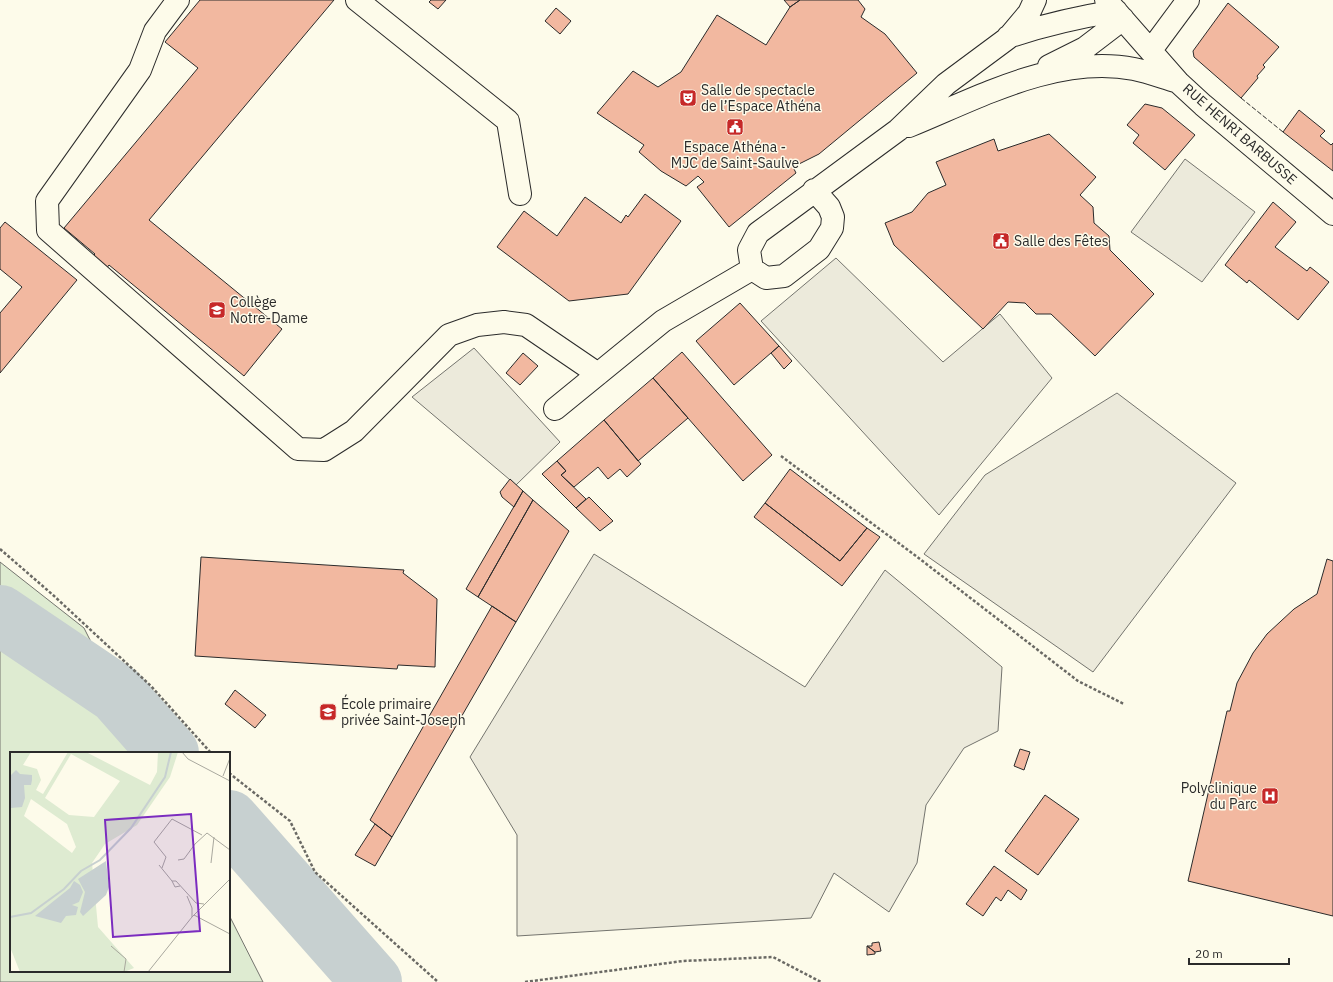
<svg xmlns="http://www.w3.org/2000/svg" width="1333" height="982" font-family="'IBM Plex Sans',sans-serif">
<rect width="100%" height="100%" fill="#fdfbea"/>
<!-- green -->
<path fill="#deebd1" stroke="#74746e" d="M0 562 84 628 147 753H11V971H229V915L263 982H0Z"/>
<!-- parking -->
<path fill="#eceadb" stroke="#74746e" d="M1185 159 1255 212 1202 282 1131 232Z
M836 258 943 362 1000 314 1052 378 939 515 761 321Z
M474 348 560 442 516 485 412 397Z
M1117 393 1236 483 1093 672 924 554 985 475Z
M594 554 805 687 885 570 1002 667 998 731 964 748 926 805 917 863 889 912 834 873 811 918 517 936V835L470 757Z"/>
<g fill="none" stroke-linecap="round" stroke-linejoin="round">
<!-- river -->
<path stroke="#c7d0d0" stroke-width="60" d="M0 615 117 694 169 753
M229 820 372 982"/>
</g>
<!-- building -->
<path fill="#f2b8a0" stroke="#2b2b2b" d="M200 0H334L149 220 282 329 244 376 109 265 106 269 92 257 95 254 64 228 198 68 165 42Z
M431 0H446L438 9 429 2Z
M784 0H800L790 7Z
M800 0H858L865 9 861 17 885 34 917 73 819 154 793 167 796 173 729 227 697 187 704 182 698 176 686 186 661 171 639 152 644 145 597 113 633 71 658 87 681 72 717 15 766 45 790 7Z
M1228 3 1279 47 1263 65 1265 67 1257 76 1258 78 1241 98 1194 57 1193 51Z
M556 8 571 21 560 34 545 21Z
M1145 104 1162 108 1195 135 1165 170 1133 143 1139 135 1127 125Z
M1299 110 1325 131 1320 136 1331 145 1333 143V171L1283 132Z
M1049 134 1096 177 1080 195 1093 207 1094 223 1109 236 1110 250 1154 294 1095 356 1051 314H1036L1025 303 1008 302 983 329 894 245 885 223 912 212 928 193 946 185 936 162 994 139 998 151Z
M645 194 681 221 628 294 569 301 497 247 524 211 557 236 585 197 621 223 626 215 628 217Z
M1273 202 1296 222 1275 247 1307 271 1310 267 1329 282 1298 320 1249 280 1247 283 1225 265Z
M5 222 77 280 0 373V313L22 287 0 269V228Z
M740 303 779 346 734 385 696 341Z
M779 346 792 361 784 369 771 353Z
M682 352 772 455 743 481 653 378Z
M523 353 538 366 520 385 506 373Z
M653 378 688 418 638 461 604 420Z
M604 420 641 464 627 477 620 469 608 479 598 467 574 487 561 475 566 471 557 461Z
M557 461 566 471 561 475 586 499 576 508 542 474Z
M790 469 867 528 840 561 765 503Z
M510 479 523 491 514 507 502 497 500 492Z
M523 491 533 500 478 597 466 589Z
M589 497 613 521 600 531 576 508Z
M533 500 569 531 516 622 478 597Z
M765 503 840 561 867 528 880 537 842 586 754 517Z
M201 557 404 570 403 573 437 599 435 667 398 665 397 669 195 656Z
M1327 559 1333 561V916L1188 881 1227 711H1230L1237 683 1253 653 1267 634 1294 609 1317 594Z
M492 606 516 622 392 837 370 820Z
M235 690 266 715 255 728 225 704Z
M1020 749 1030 752 1024 770 1014 766Z
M1045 795 1079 819 1038 875 1005 851Z
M375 824 392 837 375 866 355 855Z
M994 866 1027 890 1021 900 1008 890 1001 901 996 897 983 916 966 904Z
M879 942 881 951 875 952 867 946H872V943Z
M867 946 875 952V954L867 955Z"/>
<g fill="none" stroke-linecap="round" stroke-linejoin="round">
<defs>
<path id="minor" d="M178 0 155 31 140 70 47 201 48 230 298 449 324 450 354 431 449 335 477 325 504 322 526 325 598 374
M357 0 508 121 520 194
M1106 0 1178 82 1203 105 1333 214
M1008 37C1044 25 1079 17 1116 11
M1151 50 1188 0
M1049 66 1085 48 1123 19
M909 126C978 98 1057 54 1134 69 1149 72 1164 78 1178 82
M814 190 829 207 833 217 832 228 819 249 784 276 766 278 752 269 749 250 758 233 898 130 946 84 1008 38 1029 13 1035 0
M555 409 663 321 752 269"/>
</defs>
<!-- minor casing -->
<use href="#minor" stroke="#2b2b2b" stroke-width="24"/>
<!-- path -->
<path stroke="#6a6964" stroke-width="2.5" stroke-dasharray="3 2" stroke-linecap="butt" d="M781 456 916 556 1078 681 1124 704
M0 549 53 595 151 686 211 753
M229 773 290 821 315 872 438 982
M525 982 683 961 773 957 821 982"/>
<!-- minor -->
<use href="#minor" stroke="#fdfbea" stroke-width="22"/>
<!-- fence -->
<path stroke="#2b2b2b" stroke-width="1" stroke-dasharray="5 2" stroke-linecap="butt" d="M1241 98 1283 132"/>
</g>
<!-- icons -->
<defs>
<symbol id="theatre-square" viewBox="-11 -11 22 22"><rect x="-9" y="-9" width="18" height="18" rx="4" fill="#c62828" stroke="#fdfbea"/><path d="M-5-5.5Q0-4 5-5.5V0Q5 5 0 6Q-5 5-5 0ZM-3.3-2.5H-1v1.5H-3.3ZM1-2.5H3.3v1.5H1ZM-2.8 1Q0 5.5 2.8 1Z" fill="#fff"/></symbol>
<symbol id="civic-square" viewBox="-11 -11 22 22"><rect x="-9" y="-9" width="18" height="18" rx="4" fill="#c62828" stroke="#fdfbea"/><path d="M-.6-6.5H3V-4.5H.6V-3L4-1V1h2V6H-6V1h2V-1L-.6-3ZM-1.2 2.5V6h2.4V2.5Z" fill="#fff"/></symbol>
<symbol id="school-square" viewBox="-11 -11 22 22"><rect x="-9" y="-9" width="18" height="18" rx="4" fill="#c62828" stroke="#fdfbea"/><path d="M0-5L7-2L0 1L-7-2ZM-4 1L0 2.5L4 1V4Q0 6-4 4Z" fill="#fff"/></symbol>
<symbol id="hospital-square" viewBox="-11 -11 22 22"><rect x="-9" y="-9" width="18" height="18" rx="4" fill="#c62828" stroke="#fdfbea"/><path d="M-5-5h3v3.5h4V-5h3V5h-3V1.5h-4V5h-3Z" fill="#fff"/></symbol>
</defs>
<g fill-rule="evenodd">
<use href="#theatre-square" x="678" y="88" width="20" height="20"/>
<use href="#civic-square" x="725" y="117" width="20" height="20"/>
<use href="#civic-square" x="991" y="231" width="20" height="20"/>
<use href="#school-square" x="207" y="300" width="20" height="20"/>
<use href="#school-square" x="318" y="702" width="20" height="20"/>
<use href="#hospital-square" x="1260" y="786" width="20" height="20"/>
</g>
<g text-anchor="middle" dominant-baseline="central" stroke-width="3" stroke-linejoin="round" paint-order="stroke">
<!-- poi labels -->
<g font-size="14" fill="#2b2b2b" stroke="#fdfbea" text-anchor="start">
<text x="701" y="90">Salle de spectacle<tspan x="701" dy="16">de l’Espace Athéna</tspan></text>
<text x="735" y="147" text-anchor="middle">Espace Athéna -<tspan x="735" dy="16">MJC de Saint-Saulve</tspan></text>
<text x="1014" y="241">Salle des Fêtes</text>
<text x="230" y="302">Collège<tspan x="230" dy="16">Notre-Dame</tspan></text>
<text x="341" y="704">École primaire<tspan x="341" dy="16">privée Saint-Joseph</tspan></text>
<text x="1257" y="788" text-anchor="end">Polyclinique<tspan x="1257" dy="16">du Parc</tspan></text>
</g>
<!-- street labels -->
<g font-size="14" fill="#2b2b2b" stroke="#fdfbea">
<text transform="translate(1240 134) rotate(41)">RUE HENRI BARBUSSE</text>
</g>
</g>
<!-- overview -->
<g transform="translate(10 752)">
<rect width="220" height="220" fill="#fdfbea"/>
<path d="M0 0H21L13 13 27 17 31 28 26 38 33 42 58 0H76L140 33 147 20 148 0H168L160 25 127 73 95 92 82 111 88 175 124 216 114 220H10L0 195ZM61 2 110 29 84 65 59 63 35 46ZM21 47 57 72 66 95 62 101 14 64Z" fill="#deebd1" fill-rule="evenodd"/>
<path d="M6 18 10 22 22 23V28L21 33H14L15 46 12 55 1 56 0 24ZM96 109 99 135 96 143 73 164 70 160 75 140 68 127ZM64 129 70 133 73 140 69 150 62 153 68 155 66 163 56 164 51 171 25 164 60 136Z" fill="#c7d0d0"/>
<path fill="none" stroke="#c7d0d0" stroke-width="2" d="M0 165 21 161 54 137 71 119 90 108 121 76 155 25 161 0"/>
<path fill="none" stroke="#a9a89e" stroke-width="1" d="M172 0 178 7 220 29M213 24 220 6M168 108 174 107 185 92 197 81 220 98M201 111 204 85M149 113 162 129M152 116 156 105 144 90 162 67 192 83M170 134 165 135 162 129H166L186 151 194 152M177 144 182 156V165M184 163 220 182M101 194 116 207 114 220M138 220 182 165 220 127"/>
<path fill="#7b2cbf" fill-opacity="0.15" stroke="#7b2cbf" stroke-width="2" d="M181 62 190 179 103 185 95 68Z"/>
<rect width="220" height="220" fill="none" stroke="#2b2b2b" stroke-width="2"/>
</g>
<!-- scale -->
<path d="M1189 958v6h100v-6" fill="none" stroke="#2b2b2b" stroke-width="2"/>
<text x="1195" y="958" font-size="12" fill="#2b2b2b" stroke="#fdfbea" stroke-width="3" paint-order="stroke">20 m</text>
</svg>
